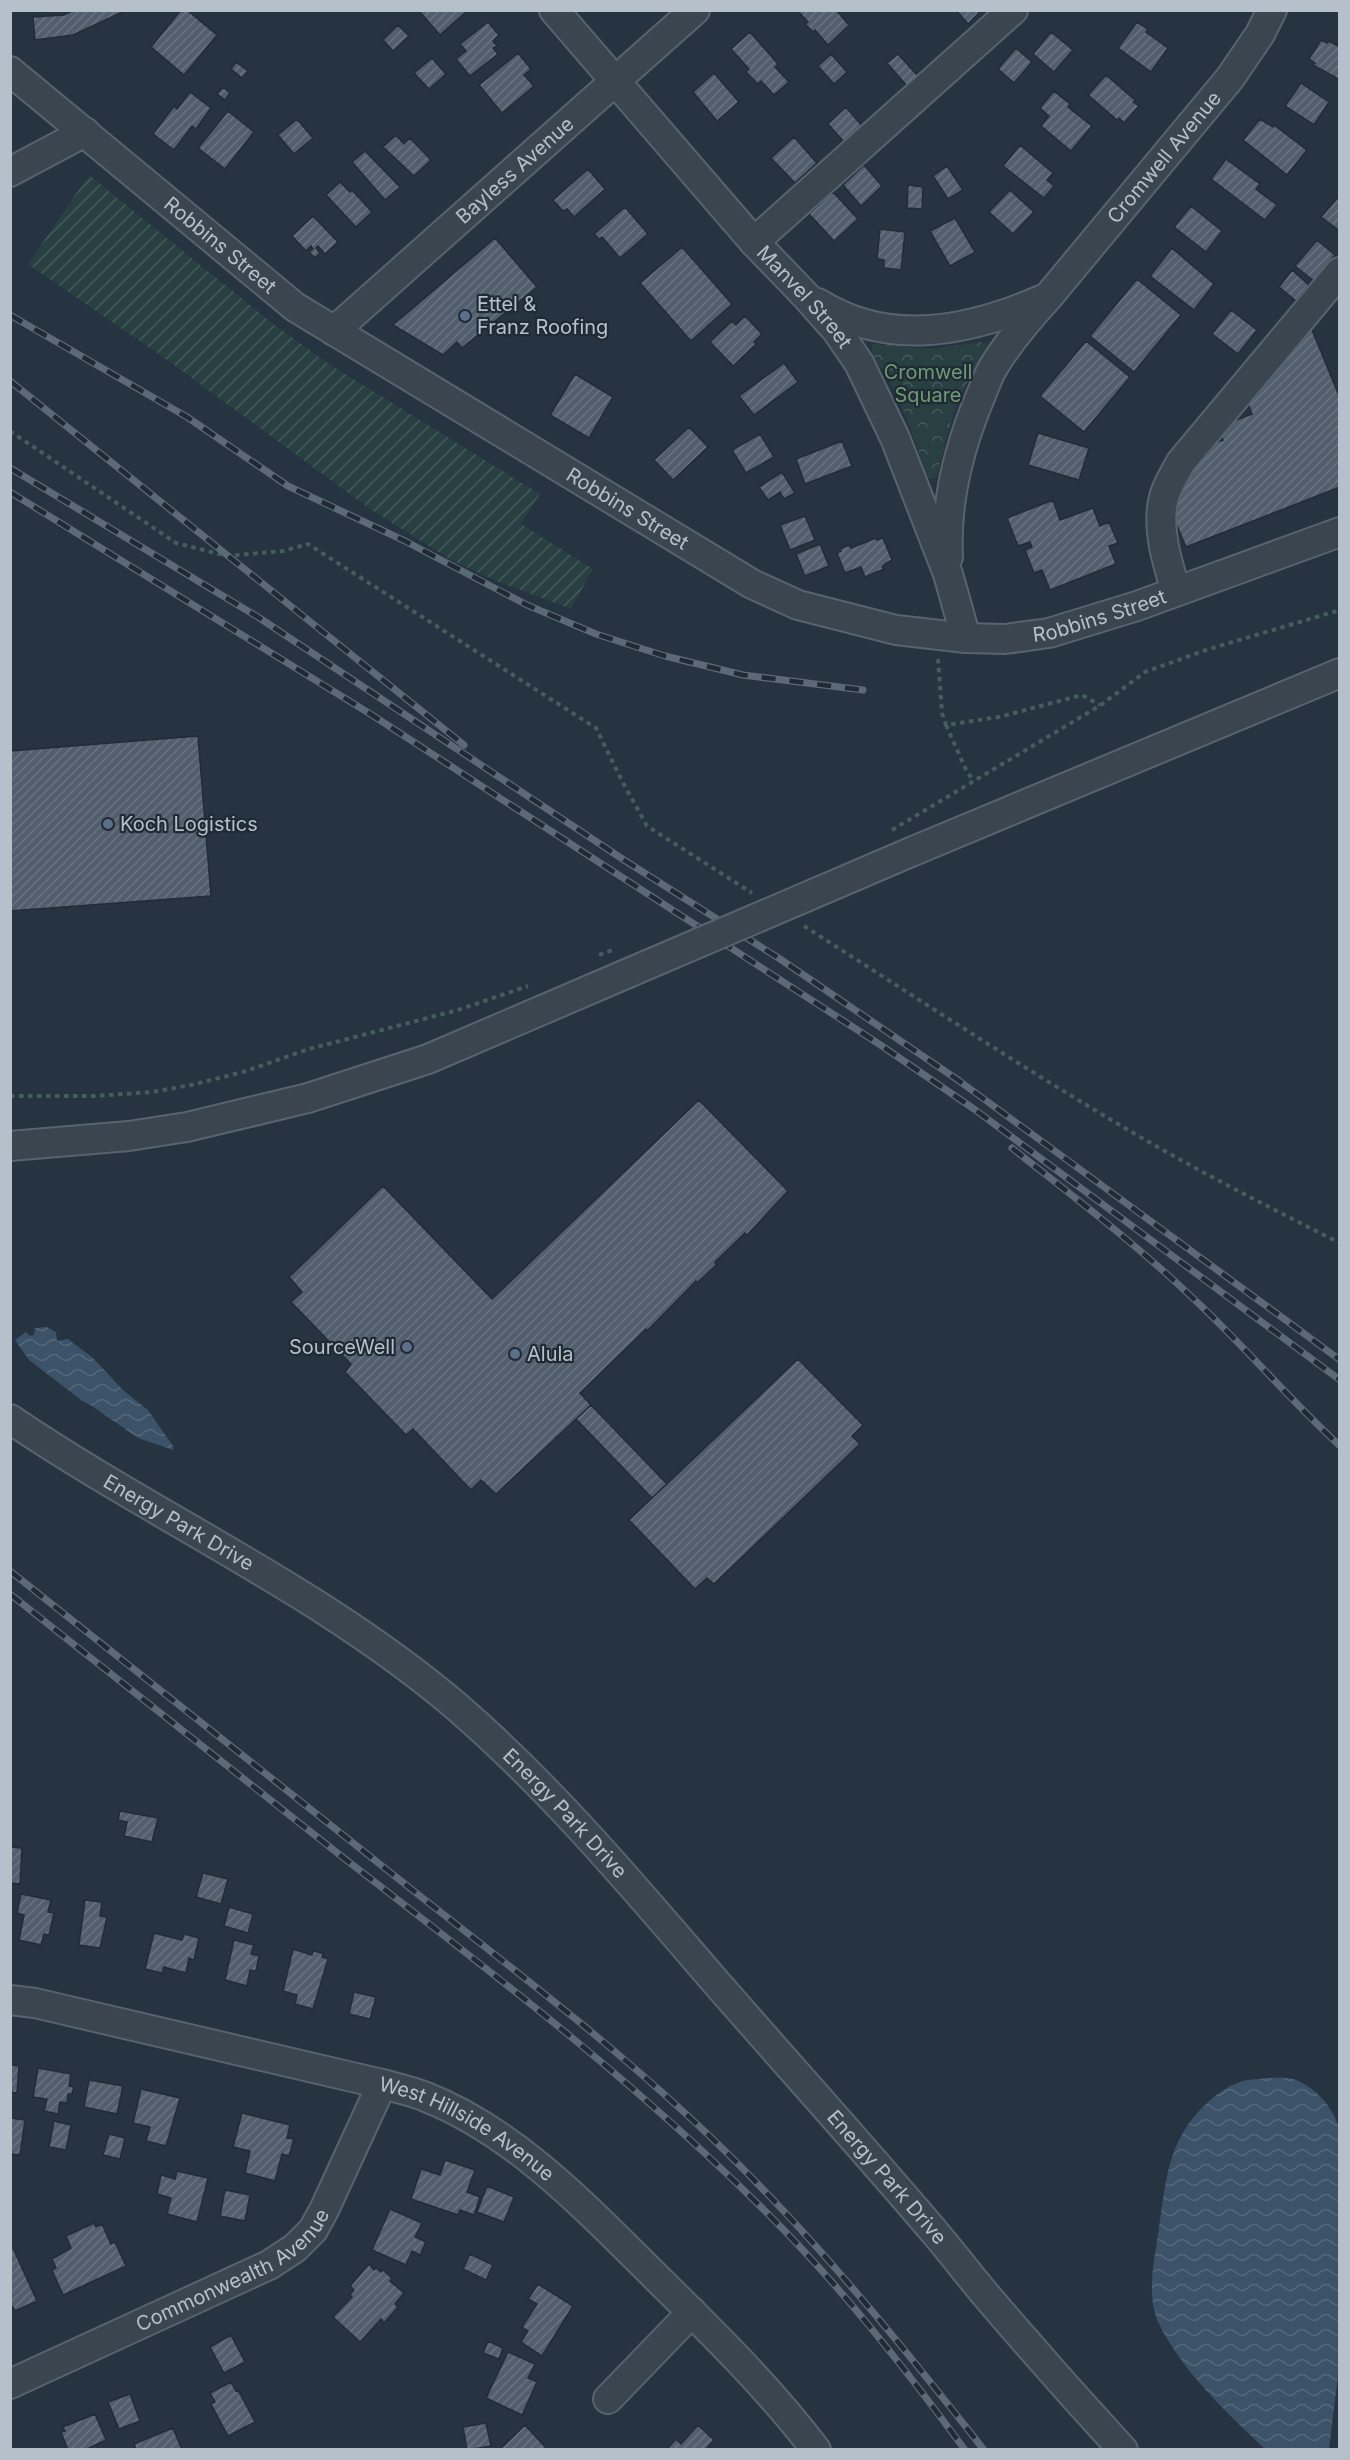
<svg xmlns="http://www.w3.org/2000/svg" width="1350" height="2460" font-family="Inter,sans-serif">
<defs>
<pattern id="park-crowns" width="20" height="18" patternUnits="userSpaceOnUse" patternTransform="scale(1.5)"><rect width="20" height="18" fill="#284041"/><path d="M2 6a3 3 0 1 1 6 0M12 15a3 3 0 1 1 6 0" fill="none" stroke="#455a5b"/></pattern>
<pattern id="garden-furrows" width="10" height="10" patternUnits="userSpaceOnUse" patternTransform="scale(1.5)"><rect width="10" height="10" fill="#284041"/><path d="M-1 1l2-2M0 10L10 0M9 11l2-2" fill="none" stroke="#455a5b"/></pattern>
<pattern id="water-waves" width="16" height="10" patternUnits="userSpaceOnUse" patternTransform="scale(1.5)"><rect width="16" height="10" fill="#3c5268"/><path d="M0 5q4-4 8 0t8 0" fill="none" stroke="#56697c"/></pattern>
<pattern id="building-hatch" width="6" height="6" patternUnits="userSpaceOnUse" patternTransform="scale(1.5)"><rect width="6" height="6" fill="#515e6d"/><path d="M-1 1l2-2M0 6l6-6M5 7l2-2" fill="none" stroke="#687380"/></pattern>
</defs>
<rect width="100%" height="100%" fill="#263340"/>
<!-- park -->
<path fill="url(#park-crowns)" d="M980 342 986 344C988 355 973 371 968 381 952 411 945 444 937 476L933 479 927 477C916 444 905 411 889 380 883 370 867 354 873 344L931 349Z"/>
<!-- garden -->
<path fill="url(#garden-furrows)" d="M89 175 272 323 329 364 540 494 521 524 593 569 571 609 496 581 448 558 370 509 170 362 28 264Z"/>
<!-- water -->
<path fill="url(#water-waves)" d="M47 1327 56 1332 57 1341 68 1339 93 1358 123 1390 148 1410 173 1446V1450L138 1438 92 1406 81 1400 29 1360 15 1340 26 1332 30 1336 34 1335 35 1328Z
M1267 2078C1276 2078 1288 2077 1296 2080 1316 2088 1333 2107 1339 2128L1340 2359 1329 2449H1265C1227 2413 1183 2372 1159 2324 1146 2296 1154 2263 1158 2234 1166 2184 1166 2141 1206 2104 1215 2095 1228 2086 1240 2082 1248 2079 1259 2079 1267 2078Z"/>
<!-- building -->
<path fill="url(#building-hatch)" stroke="#212c37" stroke-width="1.5" d="M74 10H127L73 35 35 40 33 17 64 15Z
M181 10H187L217 35 184 75 151 47Z
M422 10H468L440 35 420 12Z
M797 10H836L849 25 828 45 815 30 813 32 805 24 808 22Z
M956 10H977L979 13 968 24Z
M488 22 499 35 493 41 497 46 493 48 498 54 470 76 456 59 466 51 460 44Z
M1137 22 1148 29 1146 32 1168 48 1151 72 1118 48Z
M398 25 409 36 393 51 383 40Z
M750 32 778 64 775 67 789 82 774 95 761 81 758 84 746 72 749 69 731 49Z
M1051 32 1073 50 1054 72 1033 54Z
M1321 40 1327 43 1329 41 1340 47V80L1313 65 1315 63 1309 59Z
M1016 48 1032 62 1014 83 998 69Z
M518 53 531 69 524 75 534 86 502 113 479 85Z
M831 54 847 72 834 84 818 66Z
M898 54 918 76 907 86 887 63Z
M432 58 446 74 429 89 414 73Z
M236 62 248 71 242 78 231 69Z
M714 73 739 102 717 121 693 92Z
M1106 75 1135 100 1133 102 1139 106 1124 123 1119 118 1117 120 1088 95Z
M1301 83 1329 102 1314 125 1285 106Z
M223 87 230 93 225 100 217 94Z
M1054 91 1070 104 1068 107 1092 126 1071 151 1041 126 1049 116 1040 108Z
M190 92 211 108 196 129 192 126 174 150 153 134 174 106 177 109Z
M846 107 862 126 844 142 828 124Z
M228 111 254 132 225 169 198 148Z
M297 119 313 138 294 154 278 135Z
M1260 119 1273 127 1274 125 1307 150 1287 175 1243 140Z
M396 135 404 144 410 138 431 160 414 176 383 147Z
M794 137 817 163 795 183 771 158Z
M1020 145 1053 173 1047 180 1054 186 1044 198 1003 166Z
M365 151 400 187 385 200 352 162Z
M1226 159 1260 184 1256 189 1277 205 1265 220 1211 179Z
M864 165 882 186 861 206 843 185Z
M947 166 963 190 948 199 933 176Z
M588 169 605 189 574 217 567 209 563 211 553 200Z
M340 182 350 192 352 190 372 212 356 227 326 195Z
M908 185 923 187 922 209 907 208Z
M1010 190 1034 212 1013 234 989 212Z
M833 192 858 219 834 241 809 214Z
M1340 195V231L1321 217Z
M1191 206 1222 231 1206 252 1174 227Z
M625 207 648 234 620 258 602 237 599 239 594 234Z
M313 216 338 242 325 254 318 246 316 248 320 253 315 258 309 252 313 249 311 246 306 251 292 236Z
M955 218 975 252 950 266 930 231Z
M880 229 905 232 901 270 884 268V260L877 259Z
M495 238 537 287 462 348 457 342 443 355 393 325Z
M1317 240 1335 255 1314 281 1295 266Z
M682 247 732 304 691 341 640 283Z
M1172 248 1214 284 1194 310 1150 276Z
M1292 270 1309 285 1296 301 1279 287Z
M1137 279 1181 315 1134 372 1090 336Z
M1231 310 1257 330 1238 354 1212 334Z
M745 316 762 334 754 342 756 344 733 366 710 342 732 321 736 325Z
M1310 325 1340 398V487L1186 547 1175 521V507L1185 476 1217 442 1223 440 1220 433 1228 423 1252 414 1247 401Z
M1086 341 1130 377 1084 432 1040 396Z
M784 363 798 382 754 415 739 396Z
M575 374 613 397 589 438 550 415Z
M689 427 708 447 673 480 654 460Z
M1038 433 1089 448 1079 480 1028 465Z
M760 434 774 457 746 473 732 450Z
M842 441 852 466 805 484 796 459Z
M782 472 795 493 784 499 780 492 768 500 759 487Z
M1053 500 1060 520 1093 508 1100 526 1109 522 1118 543 1109 546 1116 564 1050 590 1042 570 1034 573 1025 550 1032 547 1030 542 1018 546 1007 518Z
M805 516 815 540 790 550 780 525Z
M876 538 877 540 883 538 892 560 886 563 882 567 884 569 865 577 861 567 845 573 837 553 841 551 840 549 849 545 851 548Z
M820 544 829 566 805 576 796 554Z
M198 736 211 896 10 911V751Z
M699 1100 788 1191 747 1235 745 1233 715 1262 716 1265 697 1283 696 1281 647 1331 646 1329 580 1393 591 1405 496 1494 481 1480 471 1490 413 1429 406 1435 345 1372 351 1364 291 1302 302 1292 289 1277 383 1186 492 1299Z
M798 1359 863 1425 852 1436 860 1444 714 1584 707 1578 695 1589 629 1520Z
M591 1405 667 1484 652 1498 576 1419Z
M120 1811 158 1818 152 1842 124 1836 127 1822 118 1820Z
M10 1847 22 1848 20 1884 10 1883Z
M203 1873 228 1879 221 1904 196 1897Z
M21 1894 51 1900 48 1912 54 1913 49 1935 44 1934 41 1945 19 1940 24 1915 17 1913Z
M85 1900 102 1902 100 1916 107 1917 100 1948 79 1945Z
M229 1907 253 1914 248 1933 224 1926Z
M154 1933 182 1940 184 1934 199 1938 194 1960 189 1958 186 1973 164 1967 162 1973 145 1969Z
M234 1940 254 1945 251 1954 259 1956 256 1971 250 1970 247 1986 225 1980Z
M293 1949 312 1955 313 1951 323 1953 322 1957 328 1959 313 2009 295 2004 297 1995 283 1991Z
M354 1992 376 1997 370 2019 349 2014Z
M10 2065 19 2066 17 2093 10 2092Z
M38 2068 71 2074 69 2086 74 2087 72 2094H68L67 2103 60 2102 58 2114 44 2111 47 2099 33 2097Z
M89 2080 123 2086 117 2114 84 2107Z
M141 2089 180 2098 166 2146 146 2141 150 2127 133 2123Z
M242 2113 290 2125 287 2138 294 2139 289 2156 282 2154 275 2181 245 2173 250 2151 233 2147Z
M10 2118 25 2120 20 2155 10 2154Z
M54 2121 71 2125 66 2150 49 2147Z
M109 2134 125 2138 120 2159 103 2155Z
M445 2160 475 2170 467 2192 480 2197 474 2215 460 2210 458 2215 411 2199 421 2169 440 2175Z
M177 2171 208 2178 197 2222 167 2214 171 2198 157 2194 161 2175 175 2179Z
M487 2186 514 2197 504 2222 477 2212Z
M225 2190 250 2195 245 2221 220 2216Z
M390 2209 422 2223 415 2237 426 2242 420 2255 412 2251 406 2265 372 2250Z
M94 2223 96 2227 102 2224 111 2244 115 2242 126 2266 63 2295 52 2270 56 2268 52 2259 71 2248 66 2236Z
M13 2248 37 2301 15 2311 13 2307 10 2308V2249Z
M470 2254 493 2265 486 2280 463 2269Z
M369 2264 374 2270 376 2268 381 2272 383 2270 392 2278 390 2281 404 2293 395 2304 398 2307 384 2323 381 2319 360 2342 333 2317 352 2297 350 2295 354 2290 350 2286Z
M538 2284 573 2306 542 2356 521 2342 528 2331 522 2327 537 2304 528 2299Z
M231 2335 245 2362 224 2373 210 2347Z
M488 2341 503 2348 499 2359 483 2353Z
M508 2352 535 2364 528 2378 537 2382 522 2415 486 2398Z
M231 2382 236 2391 238 2390 255 2422 228 2436 211 2404 215 2402 210 2393Z
M130 2394 140 2421 119 2429 108 2402Z
M95 2414 106 2440 89 2448V2450H68L61 2432 65 2431 63 2427Z
M486 2423 491 2446 467 2450 463 2427Z
M525 2425 547 2449 499 2450Z
M698 2425 714 2440 705 2450H666L676 2439 681 2444Z
M173 2428 182 2450H136L134 2444Z"/>
<g fill="none" stroke-linecap="round" stroke-linejoin="round">
<defs>
<g id="minor">
<path id="s1" d="M554 10 754 242 806 296 837 331 859 363 895 438 948 574 966 638"/>
<path id="s2" d="M10 71 295 307 752 584 798 605 896 630 966 638 1005 639 1049 633 1137 606 1340 532"/>
<path d="M10 172 85 132"/>
<path d="M754 242 1013 10"/>
<path d="M818 303C889 348 969 331 1041 300"/>
<path id="s3" d="M334 331 695 10"/>
<path id="s4" d="M948 557C945 501 959 447 981 395 985 386 988 375 994 366 1009 341 1028 319 1048 297L1230 78 1260 34 1272 10"/>
<path d="M1176 591C1167 562 1156 527 1164 497 1167 485 1175 473 1181 462L1340 272"/>
<path d="M911 852 1340 673"/>
<path d="M10 1146 129 1136 187 1127 308 1098 428 1059 626 974"/>
<path id="s5" d="M10 1419C156 1518 321 1591 456 1706 551 1788 632 1885 714 1980 788 2065 864 2149 937 2235 953 2254 969 2275 985 2294 1030 2347 1076 2399 1123 2450"/>
<path id="s6" d="M10 2000 35 2003 382 2084C397 2088 412 2091 426 2097 517 2133 589 2211 658 2279 713 2333 769 2388 816 2450"/>
<path id="s7" d="M10 2384 269 2265 295 2248 313 2230 324 2210 382 2084"/>
<path d="M608 2399 692 2312"/>
</g>
</defs>
<!-- minor casing -->
<use href="#minor" stroke="#58636d" stroke-width="32"/>
<!-- path -->
<path stroke="#465d5e" stroke-width="4" stroke-dasharray="4.5 4.5" stroke-linecap="butt" d="M10 431 176 543 227 556 283 551 308 544 596 728 622 781 647 826 752 893
M938 659 942 713 946 725 999 717 1082 695 1100 705
M946 725 967 772 974 781
M892 830 1101 705 1145 672 1206 650 1340 610
M804 926C917 998 1030 1073 1147 1141 1210 1177 1274 1210 1340 1243
M10 1096H94L152 1092 191 1085 243 1072 309 1049 458 1010 528 986"/>
<!-- minor -->
<use href="#minor" stroke="#3a4550" stroke-width="28"/>
<defs>
<path id="rail" d="M10 315 187 417 288 486 405 541 527 605 596 634 665 656 743 675 863 690
M10 381 464 745
M10 468 258 617 624 860 780 959 958 1080 1340 1360
M10 492 372 715 879 1044 974 1109 1340 1380
M1012 1148C1075 1198 1140 1247 1198 1303 1247 1349 1290 1400 1340 1446
M10 1571C147 1680 284 1788 420 1896 523 1977 630 2058 724 2150 819 2243 902 2345 984 2450
M10 1594C122 1682 233 1771 345 1859 490 1971 636 2082 766 2212 839 2284 904 2367 965 2450"/>
</defs>
<!-- rail casing -->
<use href="#rail" stroke="#5c6976" stroke-width="7"/>
<!-- rail -->
<use href="#rail" stroke="#1f2a35" stroke-width="4.5" stroke-dasharray="14" stroke-linecap="butt"/>
<defs>
<path id="minor-bridge" d="M626 974 911 852"/>
</defs>
<!-- minor-bridge casing -->
<use href="#minor-bridge" stroke="#58636d" stroke-width="32" stroke-linecap="butt"/>
<!-- path-bridge -->
<path stroke="#465d5e" stroke-width="4" stroke-dasharray="4.5 4.5" stroke-linecap="butt" d="M599 955 615 949"/>
<!-- minor-bridge -->
<use href="#minor-bridge" stroke="#3a4550" stroke-width="28"/>
</g>
<!-- markers -->
<g fill="#5c6f8a" stroke="#1f2a35" stroke-width="2">
<circle cx="465" cy="316" r="6"/>
<circle cx="108" cy="824" r="6"/>
<circle cx="407" cy="1347" r="6"/>
<circle cx="515" cy="1354" r="6"/>
</g>
<g text-anchor="middle" dominant-baseline="central" stroke-width="4.5" stroke-linejoin="round" paint-order="stroke">
<!-- street labels -->
<g font-size="20" fill="#b6c0ca" stroke="#1f2a35">
<text stroke="none"><textPath href="#s4" startOffset="468">Cromwell Avenue</textPath></text>
<text stroke="none"><textPath href="#s3" startOffset="242">Bayless Avenue</textPath></text>
<text stroke="none"><textPath href="#s2" startOffset="273">Robbins Street</textPath></text>
<text stroke="none"><textPath href="#s1" startOffset="381">Manvel Street</textPath></text>
<text stroke="none"><textPath href="#s2" startOffset="759">Robbins Street</textPath></text>
<text stroke="none"><textPath href="#s2" startOffset="1263">Robbins Street</textPath></text>
<text stroke="none"><textPath href="#s5" startOffset="198">Energy Park Drive</textPath></text>
<text stroke="none"><textPath href="#s5" startOffset="684">Energy Park Drive</textPath></text>
<text stroke="none"><textPath href="#s6" startOffset="478">West Hillside Avenue</textPath></text>
<text stroke="none"><textPath href="#s5" startOffset="1170">Energy Park Drive</textPath></text>
<text stroke="none"><textPath href="#s7" startOffset="252">Commonwealth Avenue</textPath></text>
</g>
<!-- poi labels -->
<g font-size="20" fill="#b6c0ca" stroke="#1f2a35" text-anchor="start">
<text x="477" y="304">Ettel &amp;<tspan x="477" dy="23">Franz Roofing</tspan></text>
<text x="120" y="824">Koch Logistics</text>
<text x="395" y="1347" text-anchor="end">SourceWell</text>
<text x="527" y="1354">Alula</text>
</g>
<!-- park labels -->
<g font-size="20" fill="#6e9b75" stroke="#1f2a35">
<text x="928" y="372">Cromwell<tspan x="928" dy="23">Square</tspan></text>
</g>
</g>
<!-- border -->
<rect width="1350" height="2460" fill="none" stroke="#b6c0ca" stroke-width="24"/>
</svg>
